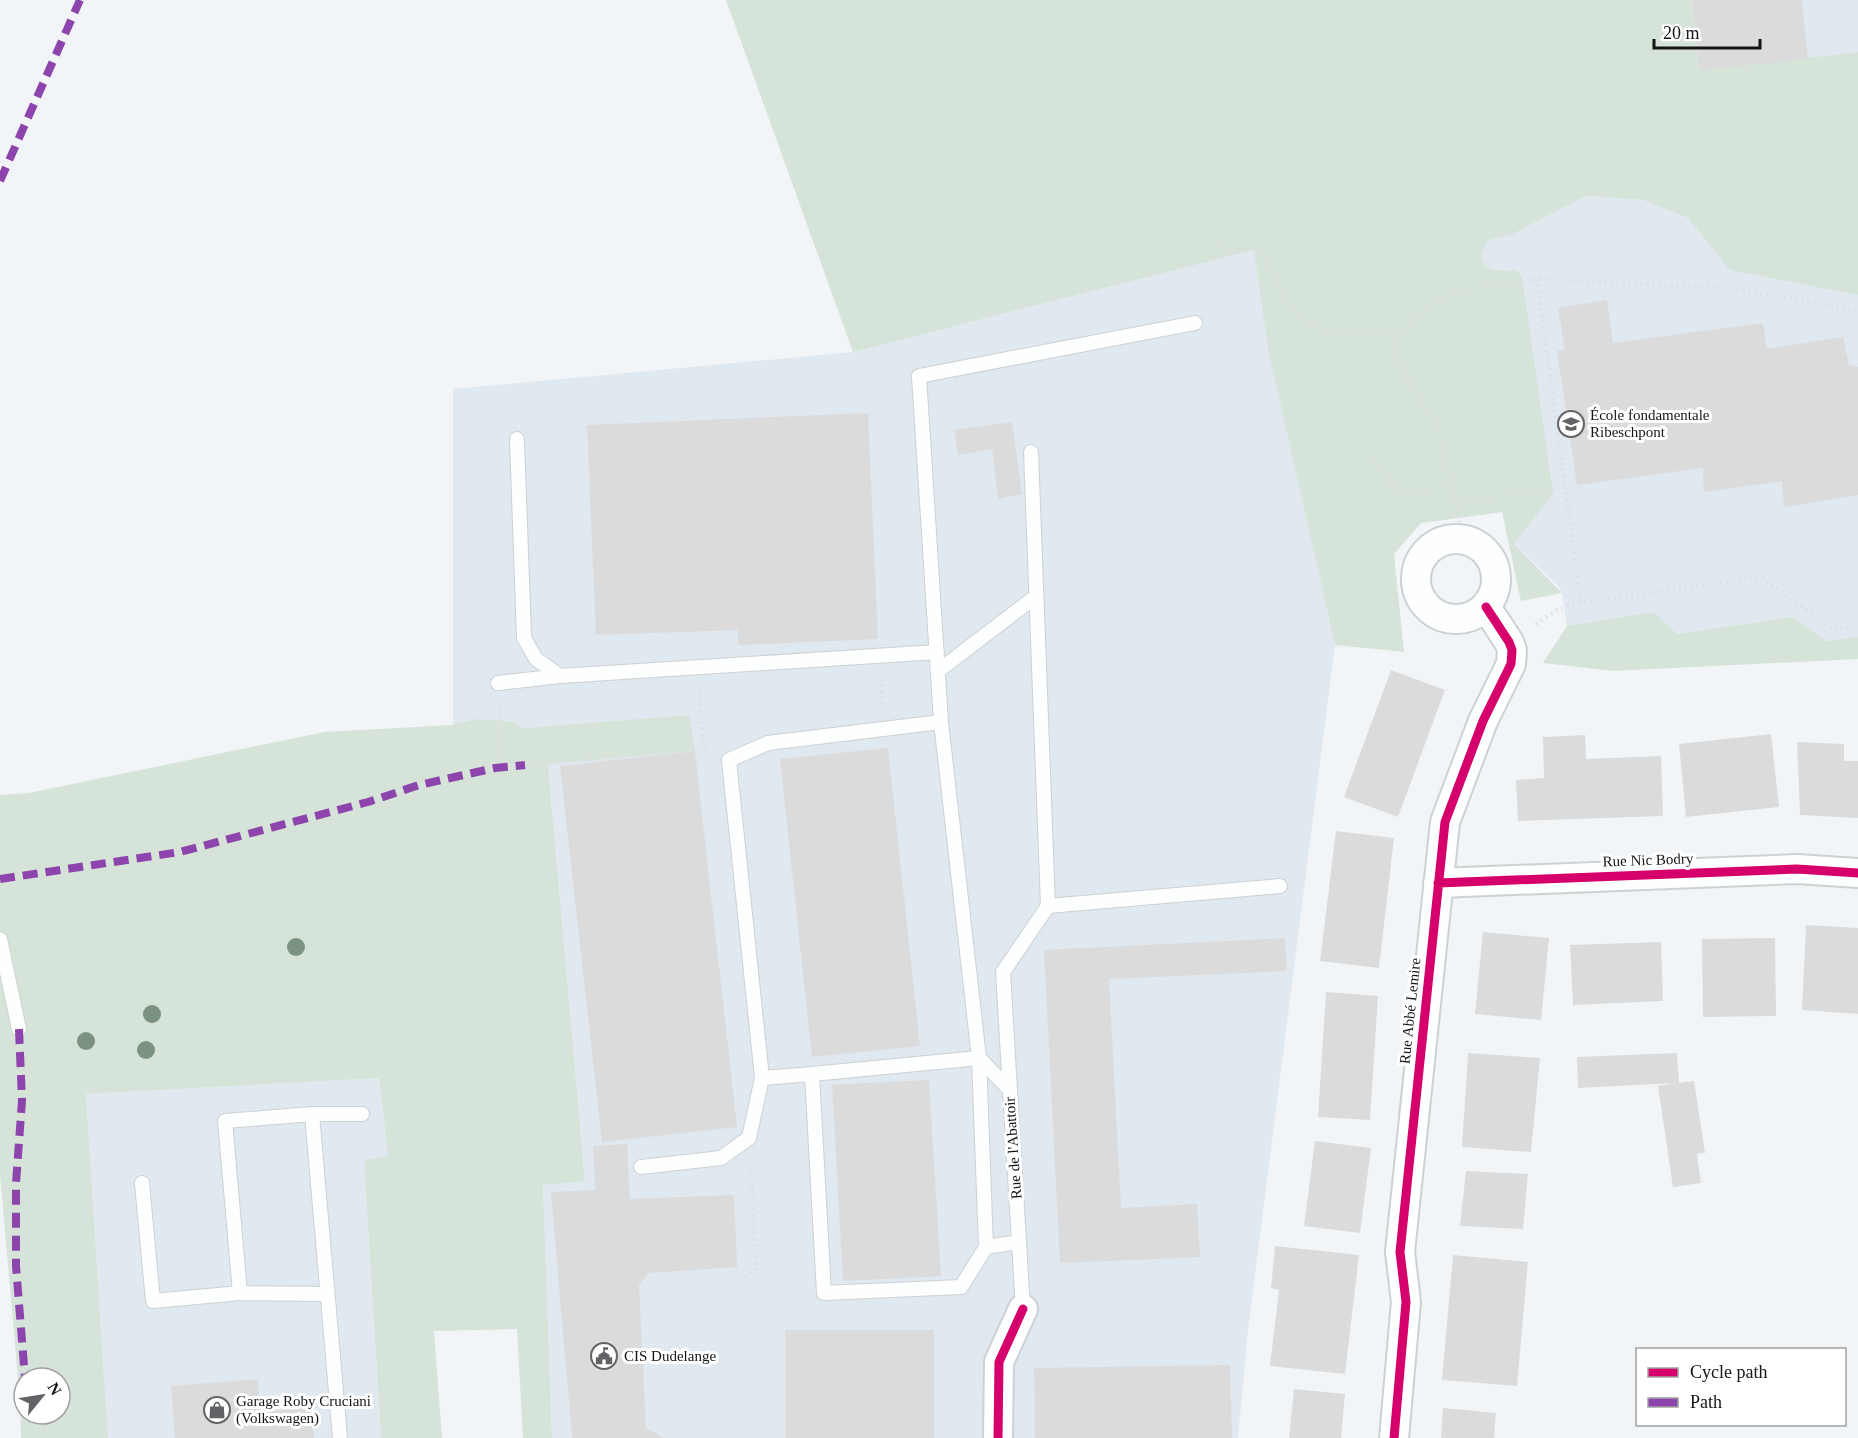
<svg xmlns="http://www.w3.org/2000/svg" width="1858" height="1438" font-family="Georgia,serif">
<rect width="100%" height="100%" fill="#f2f5f8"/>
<!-- built -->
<path fill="#e0e8f0" d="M1692 0H1858V52L1699 70Z
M1858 95V637L1827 641 1792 617 1677 634 1654 612 1567 626 1562 594 1559 587 1514 544 1552 495 1525 509 1311 538 1335 645 1248 1330 1238 1438H552L543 1185 585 1180 548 763 694 751 688 715 523 728 453 725V389L853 352 1254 250 1488 240 1511 235 1586 196 1643 200 1688 218 1729 268Z
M379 1078 388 1156 364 1161 381 1438H108L86 1094Z"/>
<!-- green -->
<path fill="#d6e3d9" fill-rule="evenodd" d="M726 0H1692L1699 70 1858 52V295L1730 270 1688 218 1643 200 1586 196 1511 235 1489 240C1469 266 1492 273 1515 270L1522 276 1553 494 1514 544 1562 593 1521 601 1502 512 1421 523 1394 554 1404 652 1335 645 1269 353 1254 250 853 352Z
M1654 612 1677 634 1792 617 1827 641 1858 637V659L1613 671 1543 663 1567 626Z
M689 715 695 751 548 764 585 1181 543 1185 552 1438H523L517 1329 434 1331 442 1438H381L364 1160 388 1156 379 1078 86 1094 108 1438H21L20 1401 0 1175V795L29 793 324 732 453 725 477 719 513 722 523 728ZM24 1378H60V1414H24Z"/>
<!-- building -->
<path fill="#dbdbdb" d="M1692 0H1802L1808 59 1699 70Z
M1607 300 1613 343 1763 323 1767 349 1843 337 1849 365 1858 367V495L1784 507 1782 481 1704 492 1703 468 1577 485 1557 351 1565 350 1558 308Z
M868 413 878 639 738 645V630L596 635 587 425Z
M1012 422 1022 494 998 499 992 449 958 455 954 430Z
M1391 670 1445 690 1398 817 1344 797Z
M1771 734 1779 807 1686 817 1679 744Z
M1585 735 1586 759 1661 756 1663 816 1518 821 1516 780 1544 778 1543 737Z
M1797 742 1844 744V761H1858V818L1800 815Z
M888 748 920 1046 812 1057 780 759Z
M695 751 737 1127 602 1142 560 766Z
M1336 831 1394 838 1379 968 1320 961Z
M1806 925 1858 928V1014L1802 1010Z
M1483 932 1549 938 1541 1020 1475 1014Z
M1285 938 1287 971 1109 979 1121 1208 1197 1204 1200 1257 1060 1263 1044 950Z
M1775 938 1776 1016 1703 1017 1702 939Z
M1661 942 1663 1001 1573 1005 1570 945Z
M1326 992 1378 996 1370 1120 1318 1117Z
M1468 1053 1540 1058 1531 1152 1462 1147Z
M1677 1053 1679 1083 1694 1081 1705 1153 1697 1154 1701 1183 1673 1187 1658 1086 1676 1083 1578 1088 1577 1057Z
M929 1080 941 1276 843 1281 832 1085Z
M1315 1141 1371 1148 1360 1233 1304 1226Z
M627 1144 630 1199 734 1195 737 1267 649 1273 639 1285 646 1428 664 1438H572L551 1192 595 1190 593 1146Z
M1466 1171 1528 1174 1523 1229 1460 1226Z
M1275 1246 1359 1255 1345 1374 1270 1366 1279 1290 1271 1288Z
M1453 1255 1528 1262 1517 1386 1442 1380Z
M785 1330H934V1438H785Z
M1230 1365 1232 1438H1035L1034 1368Z
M258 1379 260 1412 312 1408 314 1438H175L171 1386Z
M1294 1389 1345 1394 1341 1438H1289Z
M1443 1408 1496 1413 1494 1438H1441Z"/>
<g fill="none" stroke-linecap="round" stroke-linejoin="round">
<defs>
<path id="service" d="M517 439 524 638 536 659 560 676 937 652
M1031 452 1048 906
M938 671 1035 597
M498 683 560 676
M0 939 19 1029
M812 1074 979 1058 986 1247 961 1287 824 1293 812 1074 762 1078 729 760 768 743 941 722
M1010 1090 1003 972 1048 906 1280 886
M312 1114H362
M641 1167 721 1158 749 1138 762 1078
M142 1183 153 1301 240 1293 225 1121 312 1114 340 1438
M986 1247 1019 1242
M240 1293 327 1294
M1023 1309 1010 1090 979 1058 941 722 919 376 1195 323"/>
<path id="minor" d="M1416 579a40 40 0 1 1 80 0a40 40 0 1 1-80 0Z
M1438 883 1797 869 1858 873
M998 1438 999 1362 1023 1309
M1394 1438 1406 1302 1400 1252 1445 822 1483 721 1511 664 1512 650 1509 642 1486 607"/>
</defs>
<!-- service casing -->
<use href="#service" stroke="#ced1d3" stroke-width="16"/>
<!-- minor casing -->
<use href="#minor" stroke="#ced1d3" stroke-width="32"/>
<!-- path -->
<path stroke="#dedfe0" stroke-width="4" stroke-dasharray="1.5 4.5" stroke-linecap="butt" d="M1220 246 1236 251 1261 248C1274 280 1290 323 1327 331 1348 336 1380 332 1402 332
M1537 279 1581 603 1761 577 1834 630 1858 626
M1370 458 1402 496 1451 484
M1565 487 1456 503 1438 428 1401 370 1395 341 1416 314 1456 291 1537 279 1729 288 1858 311
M1456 503 1464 539
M1536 624 1558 609 1581 603
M881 679 883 704
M700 692 703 751
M500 708 503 767
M525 765 706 752
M741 1281 756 1269 751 1166"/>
<!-- service -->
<use href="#service" stroke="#fdfefe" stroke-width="14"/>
<!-- minor -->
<use href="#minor" stroke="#fdfefe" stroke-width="28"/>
<!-- quiet -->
<path stroke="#8e44ad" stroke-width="8" stroke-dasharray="15 8" stroke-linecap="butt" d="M0 181 80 0
M0 879 180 852 368 802 419 785 495 768 525 765
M19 1029 22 1101 16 1183V1266L25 1378
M27 1414V1415"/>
<defs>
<path id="cycleway" d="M1438 883 1797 869 1858 873
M998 1438 999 1362 1023 1309
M1394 1438 1406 1302 1400 1252 1445 822 1483 721 1511 664 1512 650 1509 642 1486 607"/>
</defs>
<!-- cycleway casing -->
<use href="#cycleway" stroke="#fff" stroke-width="13"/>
<!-- cycleway -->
<use href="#cycleway" stroke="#d6006c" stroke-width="9"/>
</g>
<!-- trees -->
<g fill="#7c9280">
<circle cx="296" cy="947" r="9"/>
<circle cx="152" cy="1014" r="9"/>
<circle cx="86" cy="1041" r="9"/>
<circle cx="146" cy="1050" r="9"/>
</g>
<!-- icons -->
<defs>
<symbol id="school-ring" viewBox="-11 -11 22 22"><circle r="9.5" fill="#fff" stroke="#616366" stroke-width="1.5"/><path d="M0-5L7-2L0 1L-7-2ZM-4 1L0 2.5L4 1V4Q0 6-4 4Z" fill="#616366"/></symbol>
<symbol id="civic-ring" viewBox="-11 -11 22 22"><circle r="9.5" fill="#fff" stroke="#616366" stroke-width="1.5"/><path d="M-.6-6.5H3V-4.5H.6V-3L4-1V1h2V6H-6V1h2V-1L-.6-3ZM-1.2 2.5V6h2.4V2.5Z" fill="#616366"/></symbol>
<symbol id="shop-ring" viewBox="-11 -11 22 22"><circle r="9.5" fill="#fff" stroke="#616366" stroke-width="1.5"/><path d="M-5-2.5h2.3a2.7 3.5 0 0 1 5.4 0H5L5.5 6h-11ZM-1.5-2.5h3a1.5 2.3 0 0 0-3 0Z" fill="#616366"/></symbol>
</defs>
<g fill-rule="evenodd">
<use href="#school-ring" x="1556" y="409" width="30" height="30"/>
<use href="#civic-ring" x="589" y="1341" width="30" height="30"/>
<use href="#shop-ring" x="202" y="1395" width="30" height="30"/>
</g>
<g text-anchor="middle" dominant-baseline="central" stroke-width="6" stroke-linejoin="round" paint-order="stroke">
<!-- poi labels -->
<g font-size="15" fill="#131517" stroke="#fff" text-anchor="start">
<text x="1590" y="415">École fondamentale<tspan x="1590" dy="17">Ribeschpont</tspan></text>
<text x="624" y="1356">CIS Dudelange</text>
<text x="236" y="1401">Garage Roby Cruciani<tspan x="236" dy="17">(Volkswagen)</tspan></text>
</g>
<!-- street labels -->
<g font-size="15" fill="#131517" stroke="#fff">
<text transform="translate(1648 860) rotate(-2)">Rue Nic Bodry</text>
<text transform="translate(1410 1011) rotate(-84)">Rue Abbé Lemire</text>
<text transform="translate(1013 1148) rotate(-94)">Rue de l'Abattoir</text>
</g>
</g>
<!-- legend -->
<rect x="1636" y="1348" width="210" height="78" fill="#ffffff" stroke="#a1a1a2" stroke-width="1.5"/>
<rect x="1648" y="1368" width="30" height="9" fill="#d6006c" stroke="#a1a1a2" stroke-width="1.5"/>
<text x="1690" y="1378" font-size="18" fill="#131517">Cycle path</text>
<rect x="1648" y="1398" width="30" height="9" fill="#8e44ad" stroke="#a1a1a2" stroke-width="1.5"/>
<text x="1690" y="1408" font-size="18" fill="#131517">Path</text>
<!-- north arrow -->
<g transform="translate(42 1396) rotate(60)"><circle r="28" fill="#ffffff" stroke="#a1a1a2" stroke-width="1.5"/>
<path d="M0-4.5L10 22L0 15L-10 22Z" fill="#616366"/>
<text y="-9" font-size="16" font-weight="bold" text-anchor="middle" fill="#131517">N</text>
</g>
<!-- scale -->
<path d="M1654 39v9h106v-9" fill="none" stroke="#131517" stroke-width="3"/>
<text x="1663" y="39" font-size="18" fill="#131517" stroke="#ffffff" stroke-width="4.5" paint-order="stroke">20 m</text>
</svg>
